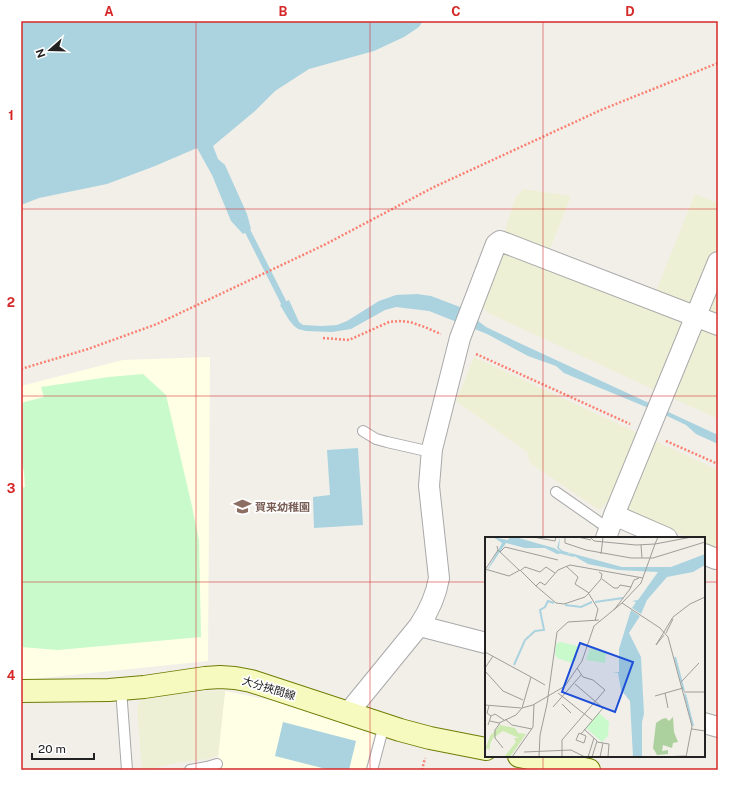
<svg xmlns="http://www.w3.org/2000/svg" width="739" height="791" font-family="'Public Sans','Noto Sans JP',sans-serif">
<rect width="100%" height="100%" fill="#f2efe9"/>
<!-- education -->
<path fill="#ffffe5" d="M210 357 208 661 33 679H21V386L123 360Z
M225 691 274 701 373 731 374 735 365 770H215L217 769Z"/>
<!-- farmland -->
<path fill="#eef0d5" d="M523 189 571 196 544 264 650 306 695 194 718 203V419L488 313 482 306 503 236 515 199Z
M474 357 718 470V551L704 544V538H689L607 502 599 510 530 463 527 452 456 401Z
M205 691H225L218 755 208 759 190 761 170 764 147 770H142L137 708 140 701 150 697Z"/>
<!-- park -->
<path fill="#c8facc" d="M143 374 166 395 191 502 199 540 201 637 58 650 21 647V488L25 487 24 472 21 458V403L44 397 41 387 109 377Z"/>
<!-- water -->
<path fill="#aad3df" d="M21 21H423L419 27 404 37 374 51 309 69 275 91 255 111 213 146 218 159 225 165 247 214 251 229 243 234 231 221 212 175 197 148 155 166 107 184 39 198 21 205Z
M417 294 431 296 460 307 486 327 515 341 718 435V444L696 434 686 425 663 414 564 373 556 366 528 356 487 334 429 311 396 307 385 310 351 329 332 332 306 331 298 329 294 326 289 320 280 305 289 300 299 322 303 325 321 326 337 325 347 321 379 301 396 295Z
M358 448 363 525 314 528 313 497 330 495 327 450Z
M283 722 356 741 349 770H330L275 756Z"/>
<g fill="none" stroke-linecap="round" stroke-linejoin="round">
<!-- stream -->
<path stroke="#aad3df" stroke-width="6" d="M244 224 287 309"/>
<defs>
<path id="service" d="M363 431 376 439 387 442 431 452
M556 492 609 529
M121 689 127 770
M190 770 207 767 217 764
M372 770 384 725"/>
<path id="minor" d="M614 515 667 538
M606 538 614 515 718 262
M704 554 716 559
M420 626 486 643
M348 713 419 626C429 611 436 596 439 578L429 486 432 449 460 338 496 244 500 241 718 325
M704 723 718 727"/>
<path id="secondary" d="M21 691 109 690 144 687 205 678 220 677 235 678 251 681 400 730 430 738 486 749
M519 756 589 770"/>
</defs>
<!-- service casing -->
<use href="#service" stroke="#a9a9a9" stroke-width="12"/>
<!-- minor casing -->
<use href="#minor" stroke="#a9a9a9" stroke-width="22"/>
<!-- secondary casing -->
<use href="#secondary" stroke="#707d05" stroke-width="24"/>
<!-- path -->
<path stroke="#fa8072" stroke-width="2.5" stroke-dasharray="2 2" stroke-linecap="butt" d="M323 338 349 340 389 322 399 321 410 322 422 326 441 334
M476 354 630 424
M21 369 88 349 157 324 324 245 434 187 601 110 718 63
M666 441 718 464
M422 770 425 758"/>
<!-- service -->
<use href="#service" stroke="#fff" stroke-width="10"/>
<!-- minor -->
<use href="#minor" stroke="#fff" stroke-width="20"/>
<!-- secondary -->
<use href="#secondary" stroke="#f7fabf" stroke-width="22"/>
</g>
<!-- grid -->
<path fill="none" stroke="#d62828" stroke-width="1" stroke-opacity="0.55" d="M196 21V770M370 21V770M543 21V538M21 209H718M21 396H718M21 582H486M704 582H718M543 756V770"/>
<!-- icons -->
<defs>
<symbol id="school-bare" viewBox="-9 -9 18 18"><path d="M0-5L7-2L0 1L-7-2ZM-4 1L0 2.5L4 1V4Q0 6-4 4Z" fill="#8d6e63" stroke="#fff" stroke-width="2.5" paint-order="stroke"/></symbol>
</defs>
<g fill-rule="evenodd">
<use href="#school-bare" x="230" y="494" width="25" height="25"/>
</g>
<g text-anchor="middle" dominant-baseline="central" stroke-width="3.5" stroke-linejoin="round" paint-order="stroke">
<!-- education labels -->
<g font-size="11" font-weight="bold" fill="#785e54" stroke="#fff" text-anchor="start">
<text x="255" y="507">賀来幼稚園</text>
</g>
<!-- street labels -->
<g font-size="11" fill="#222" stroke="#fff">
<text transform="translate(269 688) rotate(17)">大分挾間線</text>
</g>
</g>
<!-- overview -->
<g transform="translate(485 537)">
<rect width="220" height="220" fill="#f2efe9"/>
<path d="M15 188 30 191 33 196 41 197 25 220H19L31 205 29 201H34L18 194 8 201 5 207V213L3 211 0 213 5 199Z" fill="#cdebb0"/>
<path d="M188 180 189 195 193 205 188 206 187 211 178 208 177 214 183 213V217L172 218 168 211 171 186 177 182 181 181 184 184Z" fill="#add19e"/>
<path d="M75 105 93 109 91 123 87 126 72 121 70 117 71 107ZM105 111 121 116 120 126 101 123ZM114 176 124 185 123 199 117 205 101 191Z" fill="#c8facc"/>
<path d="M8 0 23 3 25 0H30L69 11 76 15 72 11 75 0 74 11 78 14 137 30H186L220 17V28L208 35 182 40 162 63 156 77 147 71 151 65 147 64 153 63 173 35 133 33 103 27 84 16 72 17 60 11H40L21 6 0 37 17 6ZM146 73 155 79 144 96 156 120 159 177 157 185V220H148L145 164 136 153 133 136H127L134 135V112Z" fill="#aad3df"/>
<path fill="none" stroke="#aad3df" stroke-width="2" d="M77 16 89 19M110 65 138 61M80 68 96 70 107 65M190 120 199 154M29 128 40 103 50 94 59 93 55 73 60 70 63 64 69 66M200 157 208 189"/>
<path fill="none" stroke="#9f9d99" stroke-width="1" d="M48 0 70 4 71 0M80 0V6L101 13 146 21H168L220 5M93 0 106 3M105 0 109 4 151 8 170 7 173 0M156 8 157 21M13 13 34 33M15 15 20 10 73 23M116 17 118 0M0 32 24 39 35 33 51 49 55 45 60 48 73 33 85 28 158 41M0 33 13 13 12 9M36 33 40 30 55 35 61 30 70 36M117 42 129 51H133L135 48 146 50M51 49 71 66 79 67 100 60 104 56 90 47 93 40 81 29M104 56 116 42 117 37 114 35M104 57 113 72 110 84M137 66 175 91 183 100 207 189 201 220M129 73 145 52 149 43 154 41M181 96 188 82M179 98 171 108 188 80 205 67 220 60M0 115 46 140 37 171 48 168M0 131 8 119M0 134 18 154 38 163M46 140 60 148M196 145 214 126M90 147 118 171 96 197M199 155H220M73 156 107 183M180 156 183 171M170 159 198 151M77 167 86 176M0 168 36 171M48 168 80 149 97 124 109 89 137 66 156 46 170 7 207 0M68 170 96 138M6 179 10 177 19 183M20 182 27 188 47 192M5 184 14 186 31 178 37 171M15 186 10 193V201L18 211M3 188 6 179 2 176 4 169M99 192 112 204 107 220M207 192 220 194M94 196 101 199 99 206 91 203ZM112 205 124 207 123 220M39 215 86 213 100 220M27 220 48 190 49 167M54 220 55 198 62 167 72 95 83 85 114 83M77 220V203L120 153 108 143 98 140 92 131M103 220 109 201M115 220 118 206M174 220 201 219"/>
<path fill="#1d4ed8" fill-opacity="0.15" stroke="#1d4ed8" stroke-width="2" d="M95 106 148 125 130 175 77 155Z"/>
<rect width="220" height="220" fill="none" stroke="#222" stroke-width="2"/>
</g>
<!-- border -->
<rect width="739" height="791" fill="none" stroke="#ffffff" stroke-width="44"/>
<!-- north arrow -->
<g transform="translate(50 50) rotate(250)" stroke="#ffffff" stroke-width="3" paint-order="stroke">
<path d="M0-3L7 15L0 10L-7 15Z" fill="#222222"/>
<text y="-6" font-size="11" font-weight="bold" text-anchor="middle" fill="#222222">N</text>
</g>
<!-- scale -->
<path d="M32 753v6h62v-6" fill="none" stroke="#222222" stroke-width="2"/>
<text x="38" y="753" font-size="12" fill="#222222" stroke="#ffffff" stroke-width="3" paint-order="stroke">20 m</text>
<rect x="22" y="22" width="695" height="747" fill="none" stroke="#d62828" stroke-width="1.5"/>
<g font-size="13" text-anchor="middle" font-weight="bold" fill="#d62828">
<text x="109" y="16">A</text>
<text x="283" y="16">B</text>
<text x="456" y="16">C</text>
<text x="630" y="16">D</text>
<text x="11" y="120">1</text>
<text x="11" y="307">2</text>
<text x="11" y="493">3</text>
<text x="11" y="680">4</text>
</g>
</svg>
